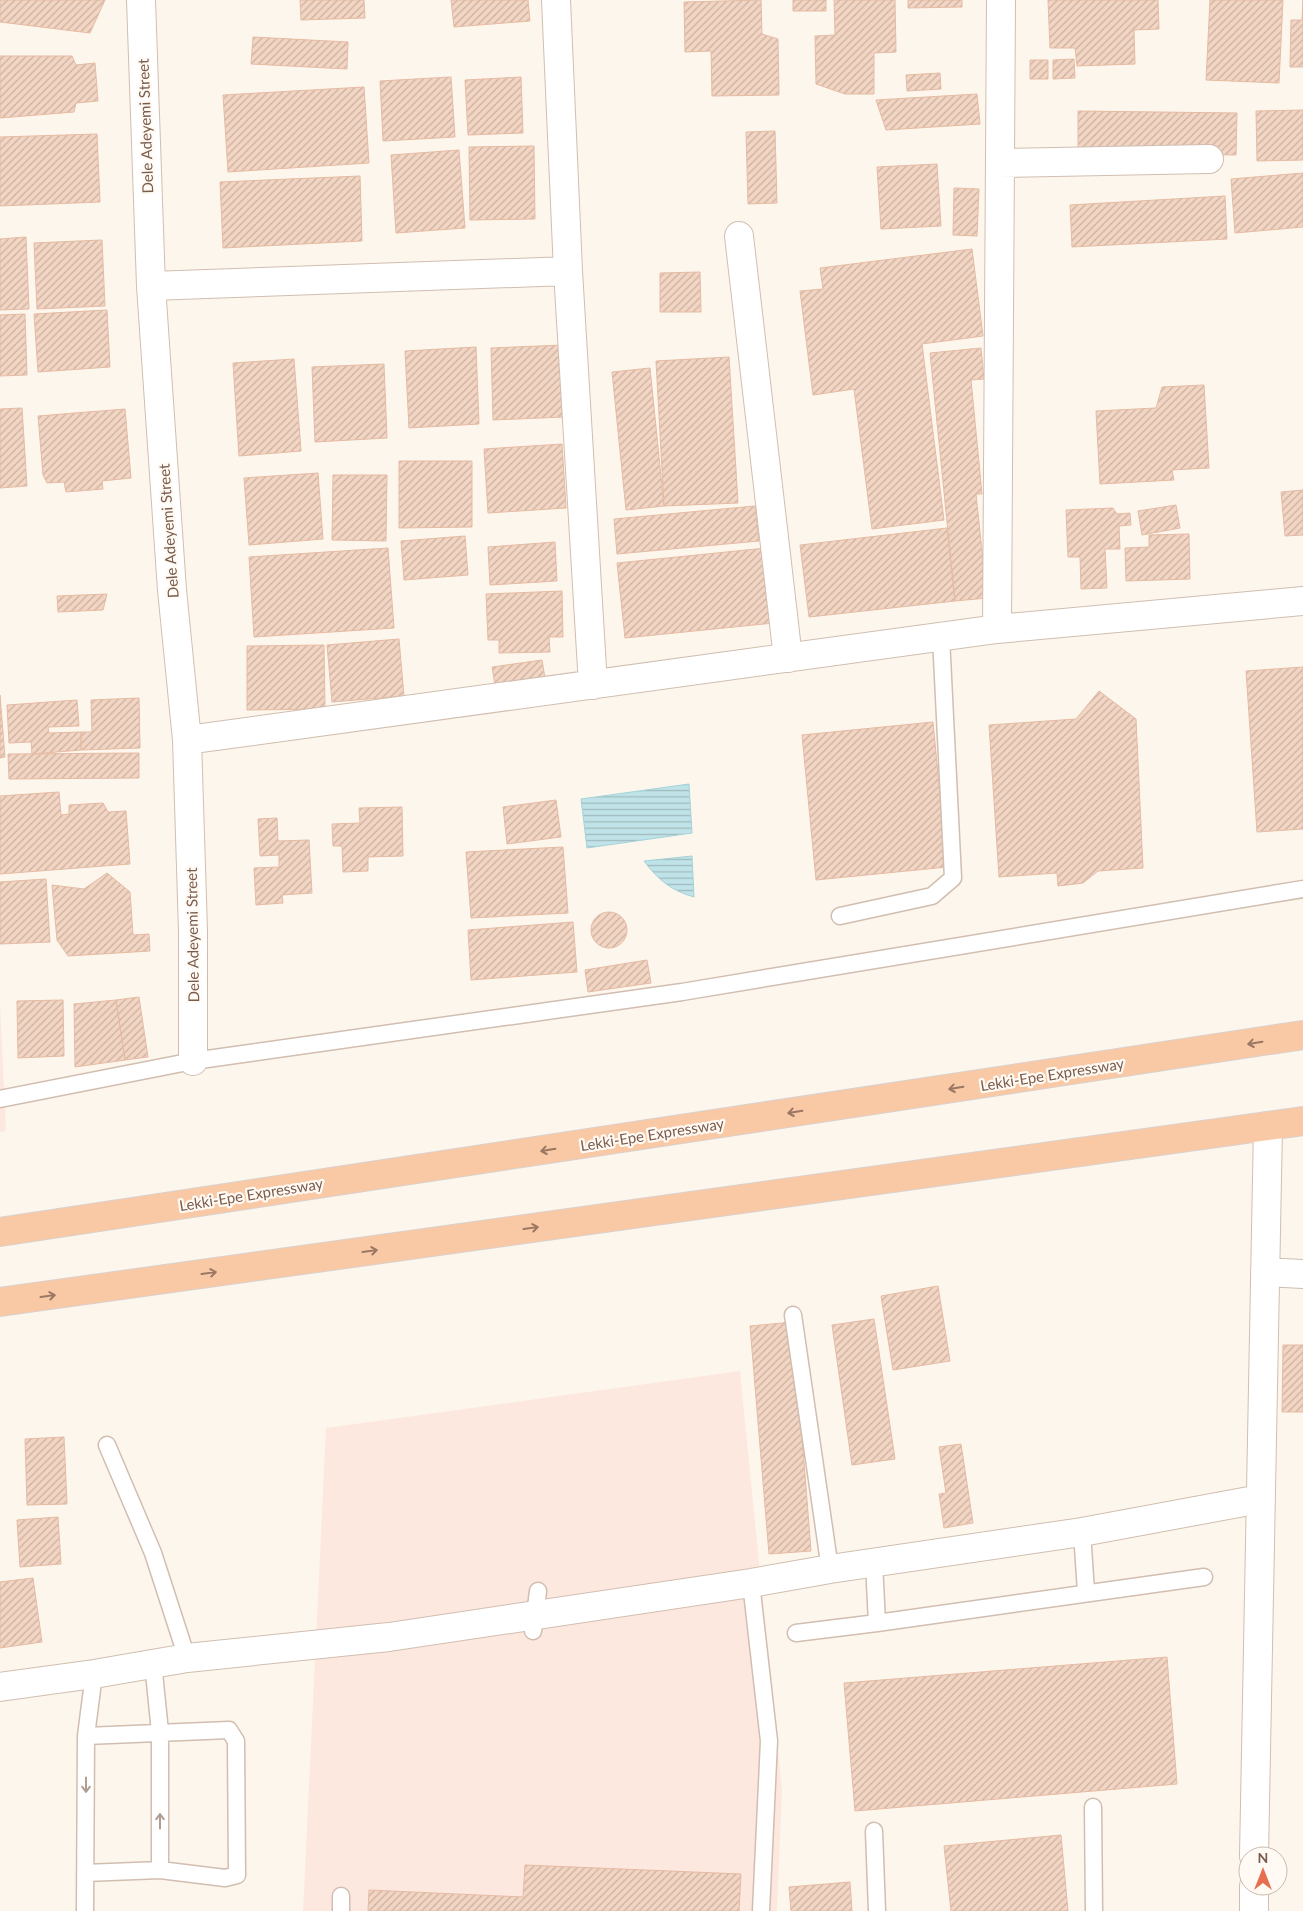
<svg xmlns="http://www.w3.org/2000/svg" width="1303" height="1911" font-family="Lato,sans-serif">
<defs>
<pattern id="water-rules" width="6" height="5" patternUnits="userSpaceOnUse" patternTransform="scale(1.25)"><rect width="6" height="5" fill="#bfe3e8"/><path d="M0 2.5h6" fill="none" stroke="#a0bbbe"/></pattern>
<pattern id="building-hatch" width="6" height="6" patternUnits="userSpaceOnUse" patternTransform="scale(1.25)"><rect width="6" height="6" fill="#f3d5c3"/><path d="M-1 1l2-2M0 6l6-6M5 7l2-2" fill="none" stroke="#cab0a1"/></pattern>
</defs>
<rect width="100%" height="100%" fill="#fdf6ec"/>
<!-- commercial -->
<path fill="#fde8e0" d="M0 1003 6 1131 0 1132Z
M740 1371 782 1791 777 1911H303L326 1428Z"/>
<!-- water -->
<path fill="url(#water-rules)" stroke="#a5d3da" d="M689 784 692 833 587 848 581 799Z
M692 856 694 897C672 891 658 880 644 861Z"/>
<!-- building -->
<path fill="url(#building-hatch)" stroke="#e6bba3" d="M0 0H105L90 33 0 22Z
M300 0H364L365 18 301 20Z
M451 0H528L530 21 454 27Z
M761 0 762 34 778 39 779 95 712 96 711 51 685 52 684 2Z
M793 0H826V11H793Z
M834 0H895L896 52 874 53V94H845L816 84 815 36 835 35Z
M908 0H962V7L908 8Z
M1048 0H1158L1159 29 1134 30 1135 64 1077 66 1075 48H1050Z
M1210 0H1283L1279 83 1206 80Z
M1303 0V67H1290L1291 20H1302Z
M253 37 348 42 347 69 251 64Z
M0 56H72L76 65 95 63 98 101 76 103 74 112 0 118Z
M1074 59 1075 78 1053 79V60Z
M1030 60H1048V79H1030Z
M940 73 941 89 907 91 906 75Z
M451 77 455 137 383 141 380 81Z
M521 77 523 133 468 135 465 80Z
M364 87 369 163 228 172 223 95Z
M977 94 980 124 886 130 876 100Z
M1303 110V160L1257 161 1256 111Z
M1078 111 1237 113 1236 155 1078 153Z
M775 131 777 203 748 204 746 132Z
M97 134 100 202 0 206V137Z
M534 146 535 219 470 220 469 147Z
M459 150 465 228 396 233 391 155Z
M937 164 941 226 881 229 877 167Z
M1303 173V227L1235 233 1231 179Z
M360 176 362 241 223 248 220 182Z
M954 188 979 189 977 236 953 235Z
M1225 196 1227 239 1072 247 1070 205Z
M26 237 29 309 0 310V239Z
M102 240 105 306 37 309 34 243Z
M972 249 983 336 922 344 944 520 872 529 854 389 813 395 800 291 823 289 820 268Z
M700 272 701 312H660V273Z
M107 310 110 367 38 372 34 314Z
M25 314 27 375 0 376V315Z
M562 345 565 417 493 420 491 348Z
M476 347 479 424 409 428 405 351Z
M981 348 984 379 971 380 982 494H976L987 598 955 601 930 353Z
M729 357 738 503 664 506 656 361Z
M294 359 301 451 239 456 233 363Z
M384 364 387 438 315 442 312 367Z
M650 368 664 506 626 510 612 372Z
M1204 385 1209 468 1172 470 1174 480 1100 484 1096 411 1156 408 1162 387Z
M22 408 27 486 0 488V409Z
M125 409 131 478 102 481 103 489 66 492 64 482 47 483 43 475 38 416Z
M562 444 566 508 488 513 484 449Z
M399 461H472V527L399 528Z
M318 473 323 539 249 545 244 478Z
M333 475H387L386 541 332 540Z
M1303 490V535L1285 536 1281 492Z
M1176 505 1180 528 1142 535 1138 511Z
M755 506 759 541 617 554 614 519Z
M1113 508 1117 514 1130 513 1131 525 1119 526 1120 549H1105L1107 588 1081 589 1080 557H1068L1066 510Z
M947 528 955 601 809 617 800 545Z
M1189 534 1190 579 1126 581 1125 548 1149 547V535Z
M465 536 468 575 404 580 401 541Z
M555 542 557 581 490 585 488 547Z
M388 548 394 628 254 637 249 557Z
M766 548 774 623 625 638 617 563Z
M562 591 563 637H549L550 652 499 653V640H488L486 594Z
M107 594 103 610 58 612 57 596Z
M399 639 404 696 332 702 327 645Z
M324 645 325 709 247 710V646Z
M542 660 546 684 496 691 492 667Z
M1303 667V829L1257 832 1246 671Z
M1099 691 1136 719 1143 868 1098 871 1083 883 1058 886 1057 873 999 877 989 725 1076 719Z
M0 695 5 757 0 758Z
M139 698 140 748 81 750V732H92L91 700Z
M77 700 79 726 48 727 49 733 81 732V750L32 754 31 742 9 743 7 705Z
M933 722 947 867 816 880 802 735Z
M139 753V778L9 779 8 754Z
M59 792 61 815 69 814V805L103 803 108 812 126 811 130 864 0 874V796Z
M556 800 561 837 507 844 503 807Z
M402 807 403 856 368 857V871L343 872 342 846H333L332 824 360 823 359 808Z
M277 818 278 841 309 840 312 893 282 895 283 903 256 905 254 868 279 867V855L260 856 258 819Z
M563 847 568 913 471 918 466 852Z
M107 873 130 892 133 935 149 934 150 951 68 956 57 940 52 885 84 889Z
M46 879 50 942 0 944V882Z
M591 930a18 18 0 1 1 36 0a18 18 0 1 1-36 0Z
M573 922 577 972 471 980 468 930Z
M647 960 651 983 588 992 585 970Z
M139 997 148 1057 125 1060 116 1000Z
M63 1000 64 1056 18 1058 17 1001Z
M116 1000 125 1060 75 1067 74 1004Z
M938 1286 950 1361 893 1370 881 1296Z
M874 1319 895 1459 852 1465 832 1325Z
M793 1322 811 1551 769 1554 750 1326Z
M1283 1345H1303V1412H1282Z
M64 1437 67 1504 27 1505 25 1439Z
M961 1444 973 1523 944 1528 939 1494 946 1493 939 1447Z
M58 1517 61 1564 20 1567 17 1520Z
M33 1578 42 1642 0 1648V1582Z
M1167 1657 1177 1784 855 1811 844 1683Z
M1061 1835 1068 1911H951L944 1846Z
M525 1865 741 1874 739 1911H368L369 1890 523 1897Z
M850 1882 852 1911H791L789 1887Z"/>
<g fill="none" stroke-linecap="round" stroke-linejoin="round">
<defs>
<path id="service" d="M840 916 932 896 953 878 941 637
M0 1099 193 1061 682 992 1303 889
M793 1315 830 1569
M107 1445 153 1553 187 1658
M1082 1532 1086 1592
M874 1563 877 1623 1204 1577
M751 1583 769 1741 761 1911
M533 1631 538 1591
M796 1633 877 1623
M153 1663 160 1732V1870
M1093 1807 1094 1911
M874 1831 877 1911
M85 1873 160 1870 225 1878 237 1875 236 1741 229 1730 86 1736
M85 1911 86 1736 94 1674
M341 1911V1896"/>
<path id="minor" d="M141 0 151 286 172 590 187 740 193 931V1061
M556 0 568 271 593 685
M1000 163 1209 159
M739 236 788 658
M151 286 568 271
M997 629 1001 0
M187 740 997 629 1303 601
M1265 1272 1303 1274
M0 1687 94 1674 187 1658 389 1637 751 1583 830 1569 1082 1532 1260 1499
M1254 1856 1268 1126
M1254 1911V1886"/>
<path id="trunk" d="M0 1232 1303 1035
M0 1302 1303 1121"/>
</defs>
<!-- service casing -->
<use href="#service" stroke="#d1beb0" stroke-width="19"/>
<!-- minor casing -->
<use href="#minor" stroke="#d1beb0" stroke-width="30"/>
<!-- trunk casing -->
<use href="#trunk" stroke="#dad1cd" stroke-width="30"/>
<!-- service -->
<use href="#service" stroke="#fff" stroke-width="16"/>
<!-- minor -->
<use href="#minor" stroke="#fff" stroke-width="28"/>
<!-- trunk -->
<use href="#trunk" stroke="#f9c8a4" stroke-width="28"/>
</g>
<!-- one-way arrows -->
<defs><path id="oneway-shaft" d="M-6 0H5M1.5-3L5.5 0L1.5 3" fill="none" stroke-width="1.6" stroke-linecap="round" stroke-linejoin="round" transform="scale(1.25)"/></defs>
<g stroke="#9a7763">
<use href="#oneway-shaft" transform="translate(1255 1043) rotate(171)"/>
<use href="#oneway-shaft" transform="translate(956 1088) rotate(171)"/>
<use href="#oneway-shaft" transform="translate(795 1112) rotate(171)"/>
<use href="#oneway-shaft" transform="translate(548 1150) rotate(171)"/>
<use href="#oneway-shaft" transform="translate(531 1228) rotate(-8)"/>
<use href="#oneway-shaft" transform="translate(370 1251) rotate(-8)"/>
<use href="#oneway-shaft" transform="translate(209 1273) rotate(-8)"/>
<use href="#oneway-shaft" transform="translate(48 1296) rotate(-8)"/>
</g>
<g stroke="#af9d94">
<use href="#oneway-shaft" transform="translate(86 1785) rotate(90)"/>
<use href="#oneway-shaft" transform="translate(160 1821) rotate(-90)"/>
</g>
<g text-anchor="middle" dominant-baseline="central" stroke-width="4.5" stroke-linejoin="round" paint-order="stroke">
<!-- street labels -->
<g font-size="15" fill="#7a5c4d" stroke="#fffaf3">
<text transform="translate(145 126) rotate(-92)">Dele Adeyemi Street</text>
<text transform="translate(168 531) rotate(-94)">Dele Adeyemi Street</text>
<text transform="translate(192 935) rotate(-91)">Dele Adeyemi Street</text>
<text transform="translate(1052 1074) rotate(-9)">Lekki-Epe Expressway</text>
<text transform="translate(652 1134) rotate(-9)">Lekki-Epe Expressway</text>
<text transform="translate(251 1194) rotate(-9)">Lekki-Epe Expressway</text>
</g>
</g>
<!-- north arrow -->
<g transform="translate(1263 1871)"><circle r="24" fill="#fffaf3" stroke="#cabbb1"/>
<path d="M0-4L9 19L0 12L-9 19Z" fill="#e76f51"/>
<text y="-8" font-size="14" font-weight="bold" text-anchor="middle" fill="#7a5c4d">N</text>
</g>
</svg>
